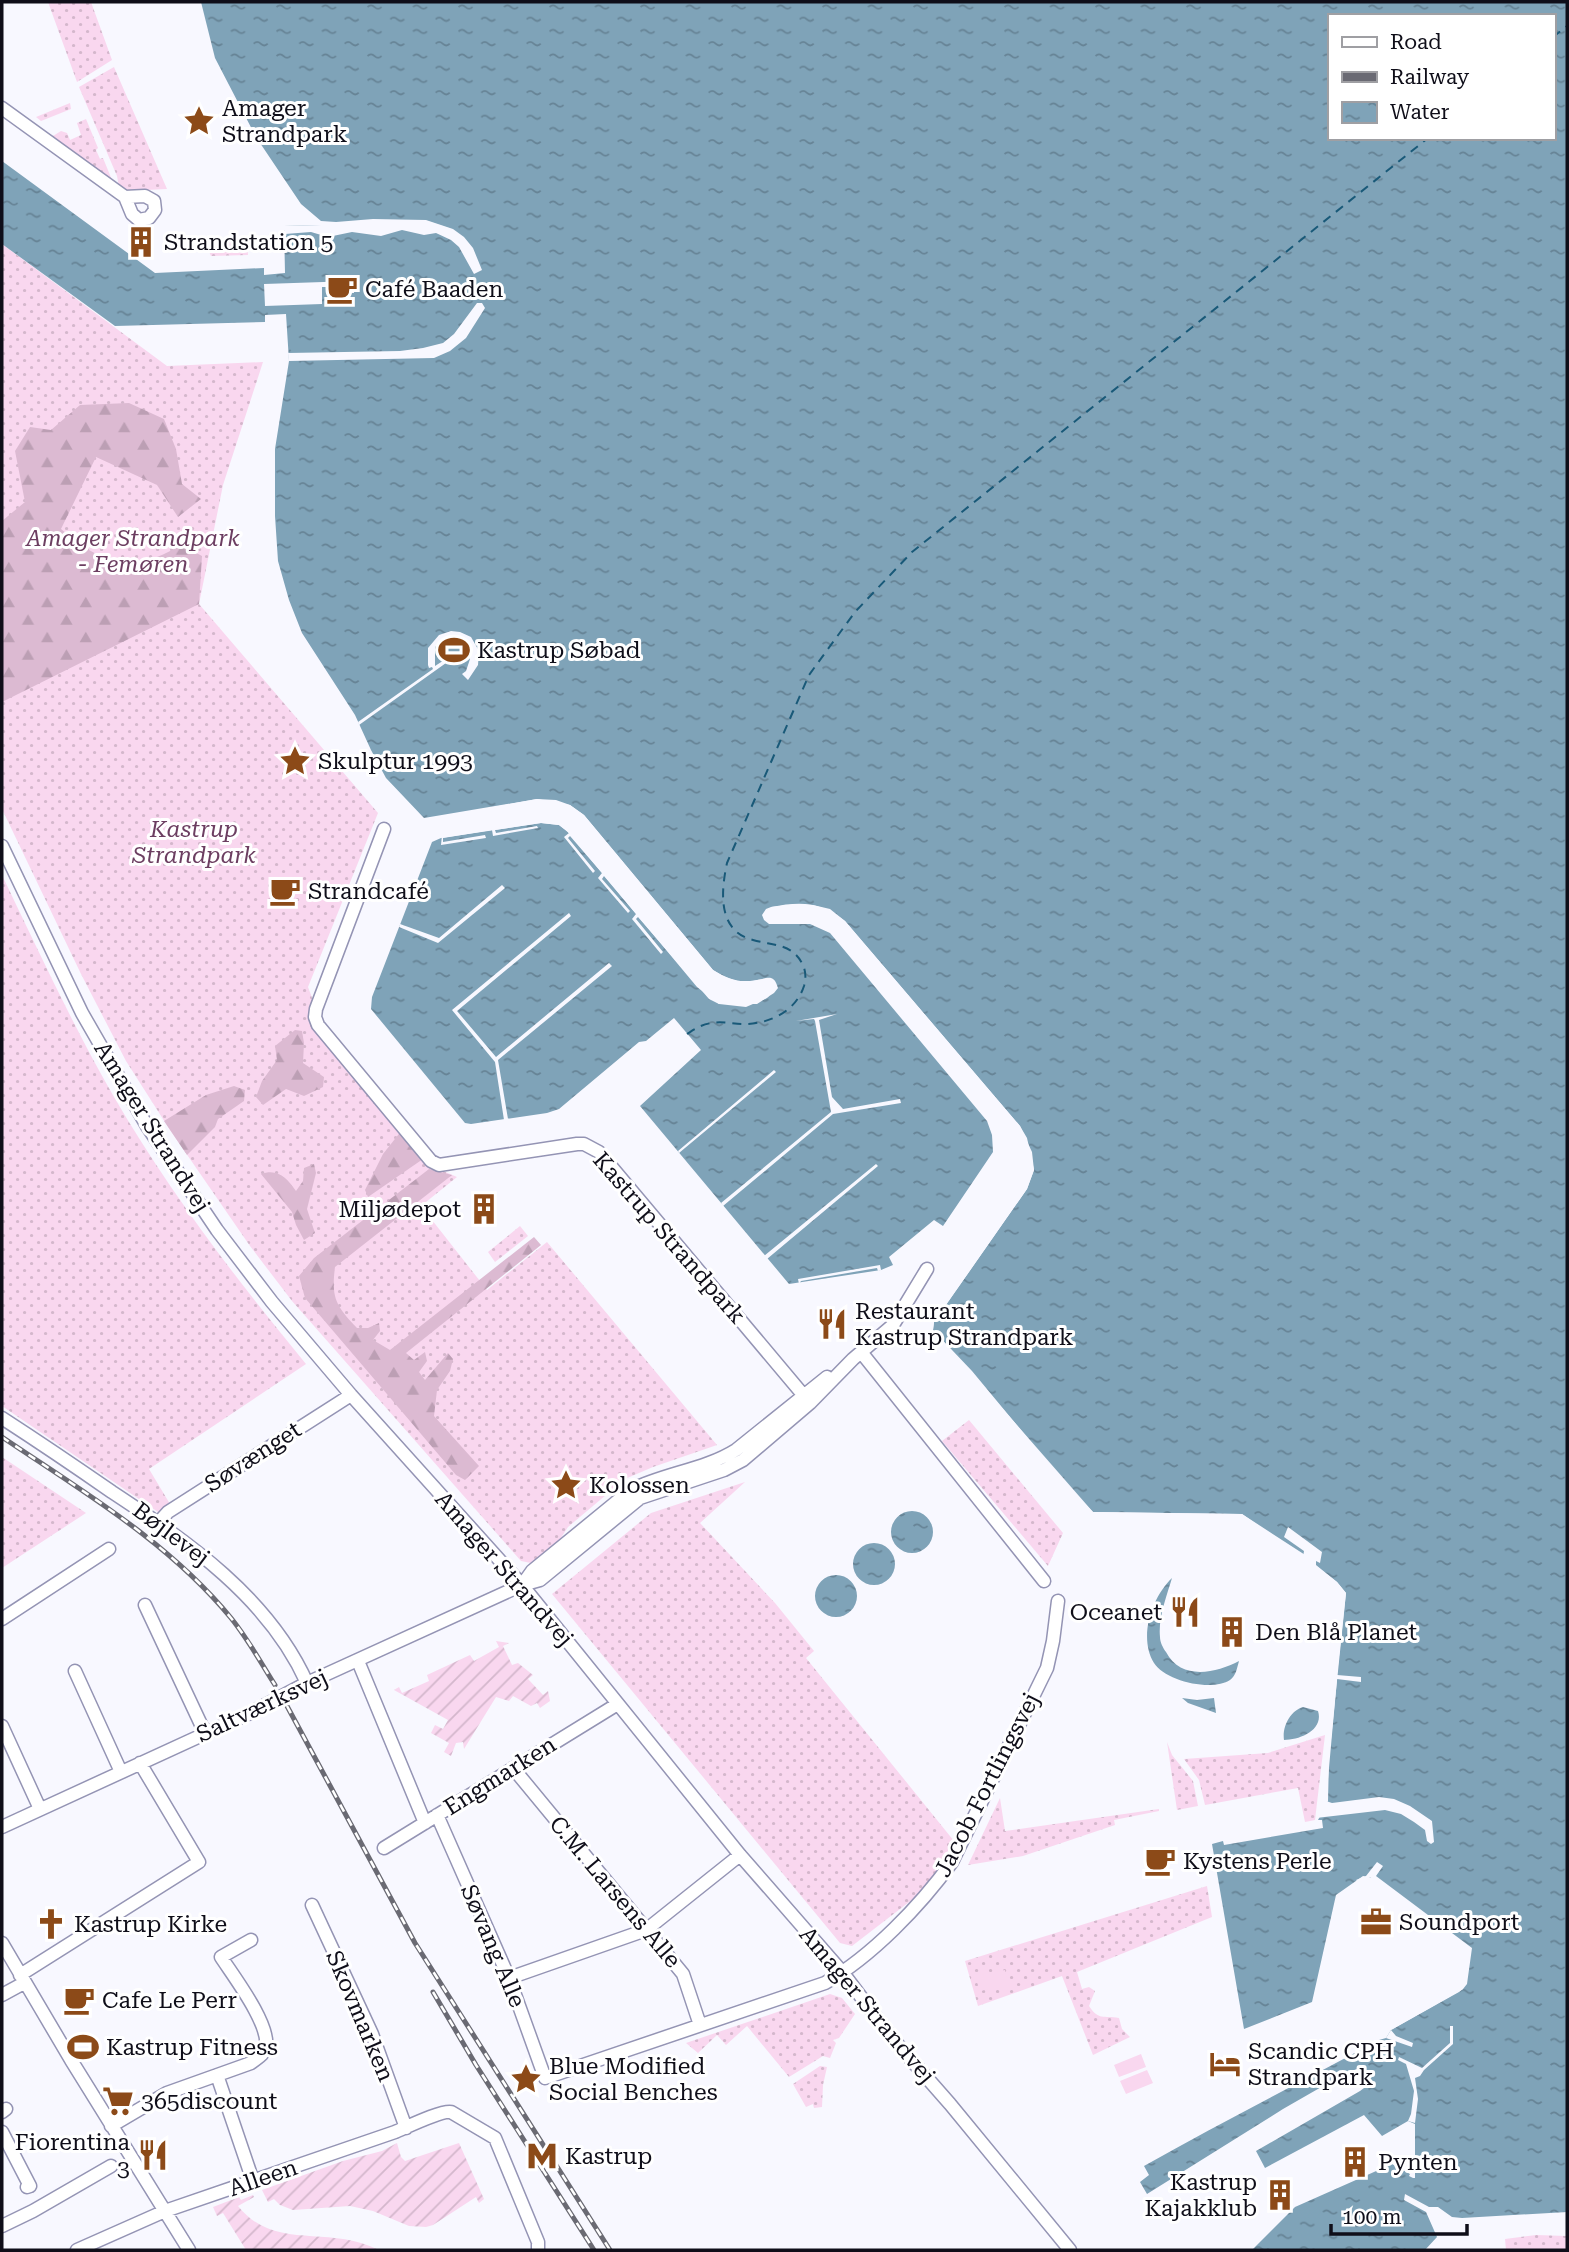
<svg xmlns="http://www.w3.org/2000/svg" width="1569" height="2252" font-family="'Roboto Serif',serif">
<defs>
<pattern id="grass-dots" width="8" height="8" patternUnits="userSpaceOnUse" patternTransform="scale(1.75)"><rect width="8" height="8" fill="#f9d7ef"/><path d="M2 2h.1M6 6h.1" fill="none" stroke="#d4b7cc" stroke-width="1.8" stroke-linecap="round"/></pattern>
<pattern id="forest-firs" width="22" height="20" patternUnits="userSpaceOnUse" patternTransform="scale(1.75)"><rect width="22" height="20" fill="#dcbad2"/><path d="M5 1l3.5 6h-7zM16 11l3.5 6h-7z" fill="#bc9fb4"/></pattern>
<pattern id="garden-furrows" width="10" height="10" patternUnits="userSpaceOnUse" patternTransform="scale(1.75)"><rect width="10" height="10" fill="#f9d7ef"/><path d="M-1 1l2-2M0 10L10 0M9 11l2-2" fill="none" stroke="#d4b7cc"/></pattern>
<pattern id="water-ripples" width="26" height="14" patternUnits="userSpaceOnUse" patternTransform="scale(1.75)"><rect width="26" height="14" fill="#7fa3b8"/><path d="M2 4q2-2 4 0t4 0M15 11q2-2 4 0t4 0" fill="none" stroke="#668395"/></pattern>
</defs>
<rect width="100%" height="100%" fill="#f8f8ff"/>
<!-- grass -->
<path fill="url(#grass-dots)" d="M48 2H91L112 60 77 82Z
M114 67 167 189 125 191 119 187 117 176 79 87Z
M70 103 71 109 41 121 36 117Z
M86 119 98 148 96 150 100 159 103 158 112 180 54 140 53 136 61 131 67 133 70 140 81 135 77 123Z
M247 239 248 255 211 256 204 240Z
M2 244 167 366 263 362 223 485 199 604 378 813 308 987 320 1019 427 1164 457 1177 421 1206 487 1290 547 1242 717 1445 653 1467 625 1479 568 1527 557 1544 531 1563 521 1561 292 1301 250 1246 170 1130 126 1061 81 974 2 809Z
M2 875C38 950 73 1026 114 1097 170 1193 236 1279 306 1364L149 1469 170 1504 161 1514 2 1406Z
M520 1226 528 1236 495 1262 488 1252Z
M969 1420 1063 1533 1048 1566 942 1441Z
M2 1457 86 1513 2 1568Z
M745 1482 700 1523 775 1603 814 1651 806 1658 954 1841 933 1876 913 1899 852 1946 840 1943 552 1594 651 1513Z
M1325 1735 1315 1820 1305 1822 1298 1788 1205 1805 1199 1780 1184 1759 1268 1753Z
M1167 1742 1172 1755 1193 1781 1198 1806 1177 1810Z
M1000 1798 1005 1831 1159 1809V1811L1114 1820 1115 1825 1023 1856 968 1865Z
M1207 1886 1212 1917 1077 1972 1082 1989 1089 1987 1095 1991 1089 2006C1099 2021 1103 2015 1119 2018L1122 2029 1130 2037 1093 2055 1062 1976 978 2006 965 1961Z
M830 1994 842 1998 855 2014 839 2038 833 2040 836 2043 830 2058 823 2056 789 2077 747 2026 726 2045 717 2035 698 2053 686 2043Z
M820 2066 827 2067 823 2085 822 2107 814 2108 813 2104 806 2107 793 2084Z
M1536 2235 1567 2236V2250H1506L1505 2239Z"/>
<!-- forest -->
<path fill="url(#forest-firs)" d="M129 403 164 419 176 449 182 484 201 499 178 517 157 485 96 457 61 529C90 554 117 571 157 557 165 554 173 549 182 545L202 556 199 604 2 702V521L25 502 15 451 30 427 51 430 80 405Z
M295 1030 302 1031 304 1043 303 1063 324 1077 323 1087 304 1096 286 1089 263 1105 256 1097 262 1081 277 1060 275 1046Z
M234 1086 245 1090 244 1101 218 1119 215 1127 187 1155 164 1121 206 1095Z
M402 1130 423 1159 368 1197 365 1190 383 1154Z
M314 1164 316 1173 307 1209 315 1233 304 1240 296 1225 292 1212 261 1174C278 1168 287 1178 296 1191L303 1181 304 1168Z
M429 1169 452 1175 335 1267C331 1298 336 1306 357 1328H368L379 1323 380 1331 373 1340 390 1350 534 1237 541 1245 406 1353 414 1360 425 1352 427 1361 419 1372 425 1380 448 1353 453 1359 450 1371 437 1390 434 1416 479 1466 465 1480 456 1475 305 1298 299 1276 314 1258Z"/>
<!-- garden -->
<path fill="url(#garden-furrows)" d="M496 1641 509 1643 503 1646 512 1665 518 1663 533 1675 528 1679 543 1695 548 1691 550 1701 540 1708 537 1703 531 1706 513 1696 509 1701 496 1697 464 1749 463 1742 456 1743 451 1756 444 1752 449 1743 431 1733 435 1725 443 1729 448 1720 394 1690 399 1687 402 1693 429 1681 427 1675 470 1655 474 1661 499 1647Z
M397 2143 401 2157 405 2161 459 2143 484 2199 479 2203 476 2197 433 2225 426 2227 409 2226 373 2211 350 2206 293 2210 280 2205 274 2199 268 2202 262 2190 343 2161 382 2151Z
M253 2195 254 2197 238 2206C275 2252 326 2224 379 2250H246L223 2213 217 2216 213 2207 239 2197 241 2200Z"/>
<!-- pitch -->
<path fill="#f9d7ef" d="M1005 1970 1008 1986 979 1991 976 1975Z
M1141 2054 1146 2067 1119 2077 1114 2065Z
M1147 2070 1153 2083 1126 2094 1120 2081Z"/>
<!-- water -->
<path fill="url(#water-ripples)" fill-rule="evenodd" d="M201 2H1567V2212L1462 2218 1452 2217 1438 2207H1429L1405 2194 1404 2200 1426 2212 1437 2237 1425 2250H1252L1295 2207 1392 2164 1410 2174 1409 2176 1413 2178H1415V2124L1408 2121 1382 2136 1364 2115 1265 2168 1256 2151 1360 2091 1372 2082 1362 2067 1344 2074 1283 2109 1147 2194 1140 2182 1149 2175 1144 2166C1222 2122 1299 2083 1379 2040L1386 2038 1391 2030 1459 1992 1463 1989 1471 1949 1374 1878 1363 1876 1336 1895 1312 2002 1244 2029 1212 1844 1223 1841 1224 1845 1323 1828 1322 1820H1318L1328 1801 1329 1759 1346 1593 1337 1582 1316 1566V1562L1242 1514 1093 1512 1065 1483 972 1371 933 1330 934 1322 1027 1189 1034 1170 1027 1138 1020 1126 845 921C821 902 802 901 771 907L766 909 762 915 764 920 769 924H810L830 933 987 1121 992 1135 993 1152 943 1226 934 1220 889 1257 893 1265 881 1270 789 1284 640 1106 701 1050 674 1018 646 1041 639 1042 559 1109 547 1113 471 1124 465 1123 371 1009 372 997 432 842 441 838 541 823 559 825 567 831 697 987 719 1004H757L774 993 778 988C776 983 776 980 771 978 767 977 758 980 753 981 738 983 726 978 713 970L584 815 570 805 537 799 424 818 386 778 371 750 355 715 302 633 289 600 278 561 275 516V449L289 361 286 314 265 315V322L115 326 2 244V161L155 273 264 268V275L285 273 284 226 321 225V221L301 204 256 137 215 58ZM1329 16H1553V138H1329Z
M891 1532a21 21 0 1 1 42 0a21 21 0 1 1-42 0Z
M853 1564a21 21 0 1 1 42 0a21 21 0 1 1-42 0Z
M815 1596a21 21 0 1 1 42 0a21 21 0 1 1-42 0Z
M1172 1578C1167 1595 1158 1618 1160 1637 1160 1642 1163 1648 1166 1652 1181 1681 1216 1673 1239 1661 1237 1668 1236 1676 1230 1680 1212 1692 1165 1681 1154 1663 1138 1637 1152 1597 1172 1578Z
M1182 1698 1197 1700 1214 1698 1216 1713 1188 1703Z
M1303 1707 1318 1711C1324 1730 1300 1740 1284 1740 1282 1727 1290 1711 1303 1707Z"/>
<!-- pier -->
<path fill="#f8f8ff" d="M373 219 426 220 453 229 464 237 473 248 482 270 474 274 459 247 451 240 436 233 424 235 402 230 381 236 352 232 328 237 311 232 285 234 284 230V226L321 225V221L336 222Z
M353 281 354 293H326V287H322V304L265 306 264 284Z
M477 303H482L485 308 466 338 450 351 434 358 289 361 288 353 400 351 423 348 443 343 454 334Z
M451 631 460 632 471 637 479 651 478 665 468 680 462 674 466 671 470 659 467 644 452 639 451 637 445 639 448 647 446 648 441 642 435 647V666L452 655 453 658 359 725 358 722 433 669 432 667 429 668 428 665V648L439 635Z
M537 799 556 800 570 805 584 815 713 970 725 977 737 981H750L770 978 763 982 751 985 737 984 723 980 711 973 582 818 568 808 555 804 537 802 425 821 421 820Z
M541 819 560 822 570 829 711 996 732 1004H746L762 998 765 995 769 996 767 998 746 1007 719 1004 709 999 638 917 636 919 663 952 661 954 632 919 636 914 604 876 602 879 630 911 628 913 598 878 602 873 570 836 568 838 595 871 593 873 564 837 569 833 559 825 541 823 495 830 496 833 537 826 538 828 493 836 492 830 443 838V842L485 835 486 838 441 845 442 835Z
M502 885 505 888 438 943 399 927 400 924 439 938Z
M797 904 813 905 830 909 845 921 1020 1126 1032 1152 1034 1170 1027 1189 934 1322 933 1330 931 1331V1320L1024 1187 1031 1170 1029 1153 1017 1128 843 923 828 913 812 908 777 909 771 907Z
M569 913 571 916 457 1011 496 1057 609 963 612 966 498 1060 508 1119 504 1120 495 1062 452 1010Z
M837 1014 819 1020 832 1097 843 1109 900 1099 901 1103 833 1114 723 1206 721 1203 831 1112 815 1021 814 1019 796 1021Z
M774 1070 776 1072 679 1153 678 1151Z
M876 1164 878 1166 767 1259 764 1256Z
M880 1265 881 1270 878 1271 877 1268 801 1281 799 1284 798 1279Z
M961 1361 1093 1512 1242 1514 1303 1557 1304 1551 1284 1537 1288 1527 1322 1552 1320 1563 1316 1561V1565L1337 1582 1346 1593 1337 1675 1361 1677V1682L1337 1679 1326 1801 1332 1803 1379 1797 1394 1799 1410 1806 1432 1821 1434 1842 1431 1844 1427 1841 1425 1830 1414 1822 1401 1814 1385 1810 1316 1818 1325 1801V1758L1342 1600 1341 1590 1313 1568 1312 1564 1241 1517 1092 1515 1062 1485 958 1363Z
M1377 1862 1383 1866 1376 1876 1472 1948 1467 1984 1463 1989 1391 2030 1396 2036 1413 2043 1412 2047 1386 2038 1391 2030 1395 2024 1461 1986 1463 1983 1467 1951 1370 1877 1358 1882 1356 1880 1366 1876Z
M1450 2026H1453V2044L1424 2070 1420 2076 1415 2078 1418 2099 1415 2123 1408 2121 1411 2114 1414 2091 1406 2064 1398 2060 1399 2057 1422 2068 1450 2043Z"/>
<g fill="none" stroke-linecap="round" stroke-linejoin="round">
<!-- ferry -->
<path stroke="#195978" stroke-width="2" stroke-dasharray="9 7" stroke-linecap="butt" d="M1553 37 1567 26
M687 1034C695 1029 702 1024 712 1023 722 1021 733 1024 744 1024 770 1024 796 1011 804 986 806 979 806 972 803 965 792 943 774 946 753 940 717 931 721 891 727 863L809 675 855 612 912 552 1428 138"/>
<defs>
<path id="minor" d="M2 108 125 197 132 214 139 220 149 218 155 210 154 201 145 196 125 197
M384 829 316 1009 315 1017 318 1025 431 1161 439 1165 577 1144H584L599 1152 810 1403
M2 846 82 1013 147 1126 217 1230 272 1302 351 1395 522 1585 740 1855 843 1973 892 2038 950 2104 1070 2250
M861 1352 1044 1581
M2 1418C39 1442 76 1467 112 1492 188 1542 269 1598 307 1683
M158 1523 168 1512 351 1395
M522 1585 532 1571 631 1490C665 1473 704 1470 736 1450L827 1377
M145 1605 205 1733
M2 1619 109 1549
M358 1661 425 1823
M75 1671 121 1772
M2 1726 40 1809
M513 1768 683 1974 700 2025
M437 1815 509 1978 545 2078 825 1983C872 1956 920 1906 952 1862L1047 1668 1053 1641 1058 1601
M2 1827 248 1714 307 1683 522 1585 540 1580 640 1498 724 1470 743 1460 810 1403 853 1359 893 1325 927 1269
M384 1848 616 1705
M312 1905 372 2034 406 2128
M2 1943 71 2060 189 2250
M20 1975 199 1862 140 1763
M509 1978 646 1930 740 1855
M2 1995 24 1983
M217 2075 253 2181
M2 2112 6 2109
M111 2126 167 2093 251 2063C257 2058 264 2055 266 2047 270 2024 234 1977 221 1957L251 1940
M2 2132 30 2186 27 2187
M2 2226 33 2211 111 2166
M77 2250 165 2211 395 2132C407 2127 442 2110 451 2112L495 2138 538 2242V2250"/>
</defs>
<!-- minor casing -->
<use href="#minor" stroke="#9494b4" stroke-width="15"/>
<!-- minor -->
<use href="#minor" stroke="#fff" stroke-width="12"/>
<defs>
<path id="rail" d="M2 1437C82 1491 169 1542 231 1618 248 1639 261 1663 275 1685
M287 1706 415 1943 610 2250
M433 1992 476 2065 594 2250"/>
</defs>
<!-- rail casing -->
<use href="#rail" stroke="#6a6a73" stroke-width="5"/>
<!-- rail -->
<use href="#rail" stroke="#fff" stroke-width="2.5" stroke-dasharray="8" stroke-linecap="butt"/>
</g>
<!-- icons -->
<defs>
<symbol id="sight-bare" viewBox="-9 -9 18 18"><path d="M0-6L1.8-2.2L6-1.7L2.9 1.2L3.7 5.4L0 3.3L-3.7 5.4L-2.9 1.2L-6-1.7L-1.8-2.2Z" fill="#8c4a18" stroke="#fff" stroke-width="2.5" paint-order="stroke"/></symbol>
<symbol id="building-bare" viewBox="-9 -9 18 18"><path d="M-4-6H4V6H1V3H-1V6H-4ZM-2.5-4.3h1.7v1.8h-1.7ZM.8-4.3h1.7v1.8H.8ZM-2.5-1h1.7V.8h-1.7ZM.8-1h1.7V.8H.8Z" fill="#8c4a18" stroke="#fff" stroke-width="2.5" paint-order="stroke"/></symbol>
<symbol id="cafe-bare" viewBox="-9 -9 18 18"><path d="M-5.5-4.5H6V0H3Q3 3.5 0 3.5H-2.5Q-5.5 3.5-5.5 0ZM3-3.2v2h1.7v-2ZM-6 4.5H4V6H-6Z" fill="#8c4a18" stroke="#fff" stroke-width="2.5" paint-order="stroke"/></symbol>
<symbol id="stadium-bare" viewBox="-9 -9 18 18"><path d="M0-5a6.5 5 0 1 0 0 10a6.5 5 0 1 0 0-10ZM-3.5-1.8h7v3.6h-7Z" fill="#8c4a18" stroke="#fff" stroke-width="2.5" paint-order="stroke"/></symbol>
<symbol id="restaurant-bare" viewBox="-9 -9 18 18"><path d="M-5-6h1v4h1v-4h1v4h1v-4h1v5L-1.5 .5V6h-2V.5L-5-1ZM5-6V6H3V1.5H1.5Q1.5-4 5-6Z" fill="#8c4a18" stroke="#fff" stroke-width="2.5" paint-order="stroke"/></symbol>
<symbol id="office-bare" viewBox="-9 -9 18 18"><path d="M-6-3h4V-5.5h4V-3h4V5H-6ZM-1-4.5V-3h2v-1.5ZM-6 0V1H6V0Z" fill="#8c4a18" stroke="#fff" stroke-width="2.5" paint-order="stroke"/></symbol>
<symbol id="church-bare" viewBox="-9 -9 18 18"><path d="M-1.2-6h2.4v3.5h3.3v2.4h-3.3V6h-2.4V-.1h-3.3v-2.4h3.3Z" fill="#8c4a18" stroke="#fff" stroke-width="2.5" paint-order="stroke"/></symbol>
<symbol id="hotel-bare" viewBox="-9 -9 18 18"><path d="M-6-4.5h1.5V1H6V5H4.5V3h-9V5H-6ZM-4 0a1.8 1.8 0 1 1 3.6 0ZM.5 0V-2.5h3Q6-2.5 6 0Z" fill="#8c4a18" stroke="#fff" stroke-width="2.5" paint-order="stroke"/></symbol>
<symbol id="supermarket-bare" viewBox="-9 -9 18 18"><path d="M-6-5.5h2.5l.6 2H6L4.5 2H-2.5L-4.4-4H-6ZM-1.5 3.2a1.3 1.3 0 1 0 .1 0ZM3 3.2a1.3 1.3 0 1 0 .1 0Z" fill="#8c4a18" stroke="#fff" stroke-width="2.5" paint-order="stroke"/></symbol>
<symbol id="metro-bare" viewBox="-9 -9 18 18"><path d="M-5.5 5V-5H-3L0 0L3-5H5.5V5H3V-.5L0 4L-3-.5V5Z" fill="#8c4a18" stroke="#fff" stroke-width="2.5" paint-order="stroke"/></symbol>
</defs>
<g fill-rule="evenodd">
<use href="#sight-bare" x="177" y="99" width="44" height="44"/>
<use href="#building-bare" x="119" y="220" width="44" height="44"/>
<use href="#cafe-bare" x="320" y="267" width="44" height="44"/>
<use href="#stadium-bare" x="432" y="628" width="44" height="44"/>
<use href="#sight-bare" x="273" y="739" width="44" height="44"/>
<use href="#cafe-bare" x="263" y="869" width="44" height="44"/>
<use href="#building-bare" x="462" y="1187" width="44" height="44"/>
<use href="#restaurant-bare" x="810" y="1302" width="44" height="44"/>
<use href="#sight-bare" x="544" y="1463" width="44" height="44"/>
<use href="#restaurant-bare" x="1163" y="1590" width="44" height="44"/>
<use href="#building-bare" x="1210" y="1610" width="44" height="44"/>
<use href="#cafe-bare" x="1138" y="1839" width="44" height="44"/>
<use href="#office-bare" x="1354" y="1900" width="44" height="44"/>
<use href="#church-bare" x="29" y="1902" width="44" height="44"/>
<use href="#cafe-bare" x="57" y="1978" width="44" height="44"/>
<use href="#stadium-bare" x="61" y="2025" width="44" height="44"/>
<use href="#hotel-bare" x="1203" y="2042" width="44" height="44"/>
<use href="#sight-bare" x="504" y="2057" width="44" height="44"/>
<use href="#supermarket-bare" x="96" y="2079" width="44" height="44"/>
<use href="#restaurant-bare" x="131" y="2133" width="44" height="44"/>
<use href="#metro-bare" x="520" y="2134" width="44" height="44"/>
<use href="#building-bare" x="1333" y="2140" width="44" height="44"/>
<use href="#building-bare" x="1258" y="2173" width="44" height="44"/>
</g>
<g text-anchor="middle" dominant-baseline="central" stroke-width="6" stroke-linejoin="round" paint-order="stroke">
<!-- poi labels -->
<g font-size="23" fill="#0f0e19" stroke="#fff" text-anchor="start">
<text x="222" y="108">Amager<tspan x="222" dy="26">Strandpark</tspan></text>
<text x="164" y="242">Strandstation 5</text>
<text x="365" y="289">Café Baaden</text>
<text x="477" y="650">Kastrup Søbad</text>
<text x="318" y="761">Skulptur 1993</text>
<text x="308" y="891">Strandcafé</text>
<text x="461" y="1209" text-anchor="end">Miljødepot</text>
<text x="855" y="1311">Restaurant<tspan x="855" dy="26">Kastrup Strandpark</tspan></text>
<text x="589" y="1485">Kolossen</text>
<text x="1162" y="1612" text-anchor="end">Oceanet</text>
<text x="1255" y="1632">Den Blå Planet</text>
<text x="1183" y="1861">Kystens Perle</text>
<text x="1399" y="1922">Soundport</text>
<text x="74" y="1924">Kastrup Kirke</text>
<text x="102" y="2000">Cafe Le Perr</text>
<text x="106" y="2047">Kastrup Fitness</text>
<text x="1248" y="2051">Scandic CPH<tspan x="1248" dy="26">Strandpark</tspan></text>
<text x="549" y="2066">Blue Modified<tspan x="549" dy="26">Social Benches</tspan></text>
<text x="141" y="2101">365discount</text>
<text x="130" y="2142" text-anchor="end">Fiorentina<tspan x="130" dy="26">3</tspan></text>
<text x="565" y="2156">Kastrup</text>
<text x="1378" y="2162">Pynten</text>
<text x="1257" y="2182" text-anchor="end">Kastrup<tspan x="1257" dy="26">Kajakklub</tspan></text>
</g>
<!-- park labels -->
<g font-size="23" font-style="italic" fill="#6c3e61" stroke="#fff">
<text x="133" y="538">Amager Strandpark<tspan x="133" dy="26">- Femøren</tspan></text>
<text x="194" y="829">Kastrup<tspan x="194" dy="26">Strandpark</tspan></text>
</g>
<!-- street labels -->
<g font-size="23" fill="#0f0e19" stroke="#fff">
<text transform="translate(152 1127) rotate(58)">Amager Strandvej</text>
<text transform="translate(669 1238) rotate(49)">Kastrup Strandpark</text>
<text transform="translate(253 1457) rotate(-33)">Søvænget</text>
<text transform="translate(171 1534) rotate(37)">Bøjlevej</text>
<text transform="translate(504 1569) rotate(49)">Amager Strandvej</text>
<text transform="translate(262 1706) rotate(-25)">Saltværksvej</text>
<text transform="translate(500 1776) rotate(-32)">Engmarken</text>
<text transform="translate(987 1785) rotate(-63)">Jacob Fortlingsvej</text>
<text transform="translate(615 1892) rotate(50)">C.M. Larsens Alle</text>
<text transform="translate(493 1946) rotate(67)">Søvang Alle</text>
<text transform="translate(867 2005) rotate(50)">Amager Strandvej</text>
<text transform="translate(360 2016) rotate(67)">Skovmarken</text>
<text transform="translate(263 2178) rotate(-19)">Alleen</text>
</g>
</g>
<!-- border -->
<rect width="1569" height="2252" fill="none" stroke="#0f0e19" stroke-width="7"/>
<!-- legend -->
<rect x="1328" y="14" width="228" height="126" fill="#ffffff" stroke="#9f9fa3" stroke-width="2"/>
<rect x="1342" y="37" width="35" height="10" fill="#ffffff" stroke="#9f9fa3" stroke-width="2"/>
<text x="1390" y="49" font-size="21" fill="#0f0e19">Road</text>
<rect x="1342" y="72" width="35" height="10" fill="#6a6a73" stroke="#9f9fa3" stroke-width="2"/>
<text x="1390" y="84" font-size="21" fill="#0f0e19">Railway</text>
<rect x="1342" y="102" width="35" height="21" fill="url(#water-ripples)" stroke="#9f9fa3" stroke-width="2"/>
<text x="1390" y="119" font-size="21" fill="#0f0e19">Water</text>
<!-- scale -->
<path d="M1331 2224v10h136v-10" fill="none" stroke="#0f0e19" stroke-width="3.5"/>
<text x="1342" y="2224" font-size="21" fill="#0f0e19" stroke="#ffffff" stroke-width="5" paint-order="stroke">100 m</text>
</svg>
